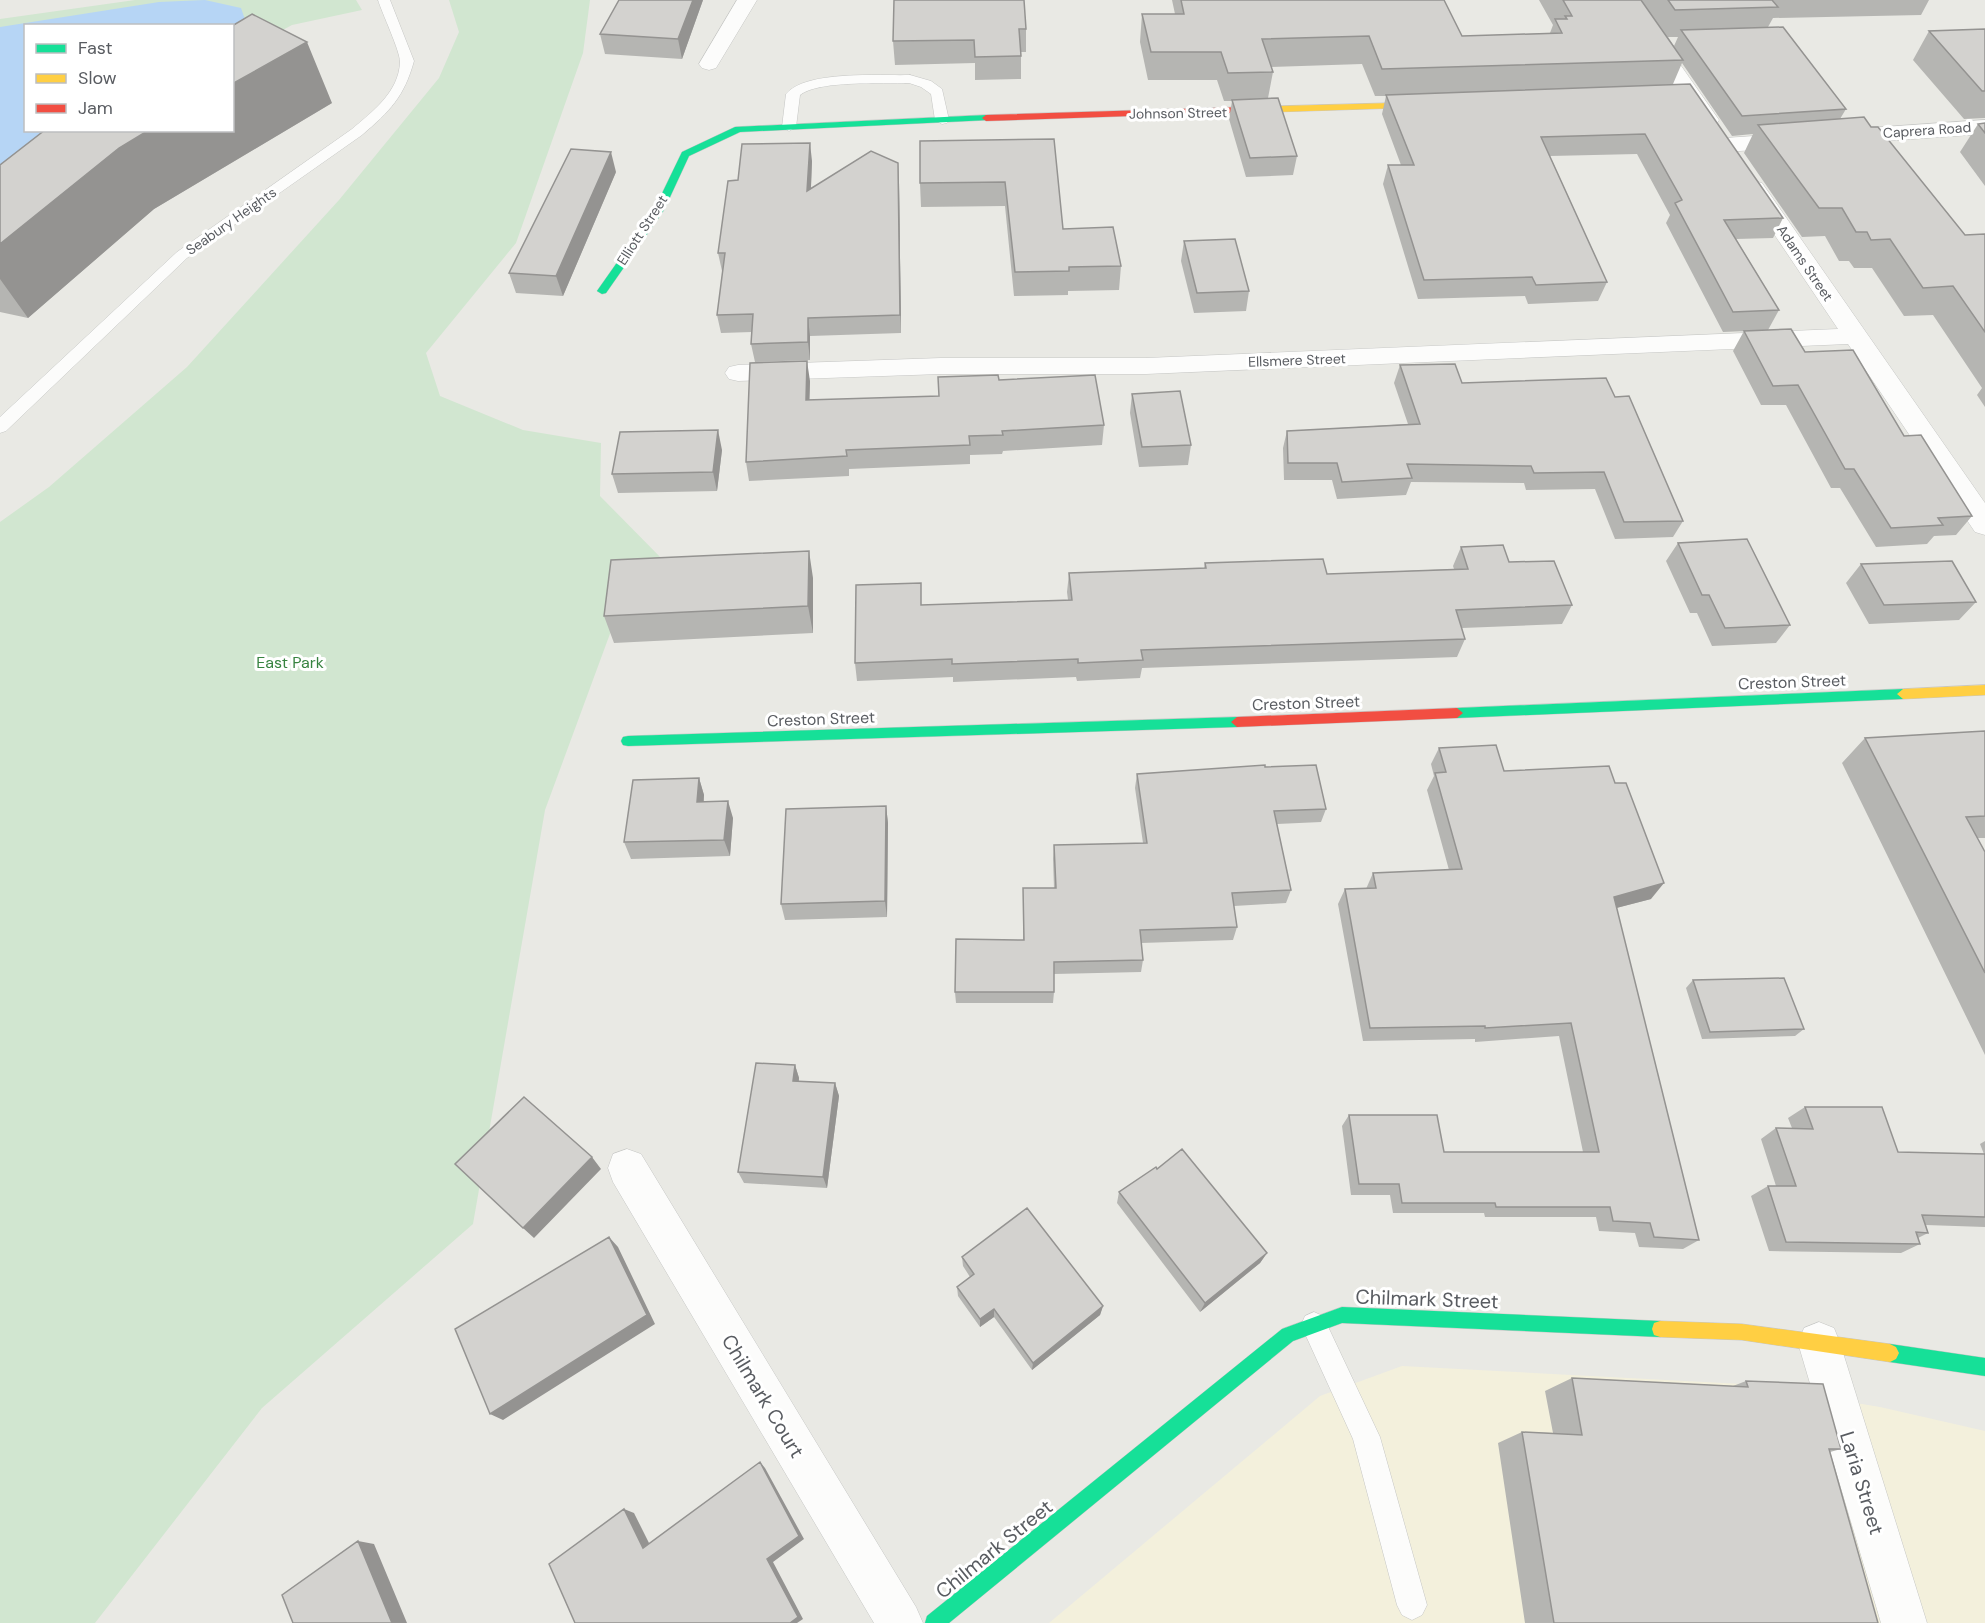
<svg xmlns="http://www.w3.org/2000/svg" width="1985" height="1623" font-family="'DM Sans',sans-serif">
<rect width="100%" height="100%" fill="#e9e9e4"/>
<!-- commercial -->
<path fill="#f3f0dc" d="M1402 1366 1742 1384 1880 1407 1985 1431V1623H1049L1320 1396Z"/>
<!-- green -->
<path fill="#d1e6d0" d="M135 0H356L362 10 292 25 233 57 232 26H26V130L0 183V19Z
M449 0H590L583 53 516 243 426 353 440 396 523 430 601 443 600 496 667 564 611 631 545 810 473 1224 262 1408 95 1623H0V522L49 487 187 367 339 200 439 78 459 32Z"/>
<!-- water -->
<path fill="#b6d5f5" d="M205 0 241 8 250 34 232 26H26V130L91 131 0 183V27L159 2Z"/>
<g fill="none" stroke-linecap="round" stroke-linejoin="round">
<defs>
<path id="lane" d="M378 0H390L414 61C404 97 390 111 362 135L187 258 6 431 0 433V417L177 252 352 129C372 112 399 92 400 62 400 51 382 13 378 0Z
M910 75 931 81 942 89 949 120 947 123 942 124 935 120 931 94 921 87 909 83C883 84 819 80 800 95L796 127 789 131 782 127 786 94C806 70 879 76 910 75Z
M1314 1312 1323 1316 1380 1437 1427 1605 1422 1615 1412 1620 1402 1615 1397 1605 1353 1439 1301 1325 1305 1316Z"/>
<path id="street" d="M737 0H757L716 68 709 70 702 68 699 64Z
M1615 0H1635L1719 120 1716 125 1708 127 1700 125Z
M1985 120V134L1725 152 1717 150 1714 145 1717 140 1725 138Z
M1754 181 1762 183 1985 503V535L1975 532 1848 344 1146 374H941L738 381 729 379 725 373 729 367 738 365 941 358H1146L1838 329 1743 188 1746 183Z
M627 1149 641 1154 916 1607 923 1623H874L613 1182 608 1168 613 1154Z
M1819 1322 1834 1328 1840 1343 1927 1623H1881L1798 1343 1804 1328Z"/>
<path id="fast" d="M986 115 990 118 989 120 740 132 689 156 664 210 606 293 602 294 597 291 654 210 682 152 735 127Z
M1903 689 1909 694 1903 699 1457 718 1451 713 1457 708Z
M1237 717 1243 722 1237 727 628 746 623 745 621 741 623 737 628 736Z
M1342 1307 1660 1321 1666 1323 1668 1329 1666 1335 1660 1337 1342 1323 1293 1341 949 1623H925L927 1616 1282 1329Z
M1890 1344 1985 1358V1376L1890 1362 1884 1359 1881 1353 1884 1347Z"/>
<path id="slow" d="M1428 102 1431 103V107L1244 113 1240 110 1244 107Z
M1985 685V695L1903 699 1897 694 1903 689Z
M1660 1321 1742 1324 1890 1344 1896 1347 1899 1353 1896 1359 1890 1362 1742 1340 1660 1337 1654 1335 1652 1329 1654 1323Z"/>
<path id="jam" d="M1244 107 1248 110 1247 112 986 121 982 118 986 115Z
M1457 708 1463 713 1457 718 1237 727 1231 722 1237 717Z"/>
</defs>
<!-- lane casing -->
<use href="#lane" stroke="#c5c6c4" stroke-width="1"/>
<!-- street casing -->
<use href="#street" stroke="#c5c6c4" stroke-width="1"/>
<!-- fast casing -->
<use href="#fast" stroke="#c6c6c5" stroke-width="1"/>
<!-- slow casing -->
<use href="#slow" stroke="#c6c6c5" stroke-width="1"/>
<!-- jam casing -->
<use href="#jam" stroke="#c6c6c5" stroke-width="1"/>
<!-- lane -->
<use href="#lane" fill="#fcfcfb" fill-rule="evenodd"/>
<!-- street -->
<use href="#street" fill="#fcfcfb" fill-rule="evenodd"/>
<!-- fast -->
<use href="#fast" fill="#16e098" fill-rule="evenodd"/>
<!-- slow -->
<use href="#slow" fill="#ffcf43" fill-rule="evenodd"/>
<!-- jam -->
<use href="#jam" fill="#f24e42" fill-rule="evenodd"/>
</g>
<!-- wall -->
<path fill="#b5b5b2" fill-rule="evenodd" d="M703 0 682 59 605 54 600 34Z
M1172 0H1444L1462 36 1550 33 1553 25 1539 0H1929L1921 15 1773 18 1768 27 1846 109 1840 119 1871 127 1965 235 1985 234V407L1977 395 1982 388 1933 315 1904 316 1872 268H1854L1849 261H1839L1825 236 1802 237 1744 153 1753 134 1732 136 1682 63 1673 84 1783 218 1773 238 1736 239 1779 310 1768 330 1723 332 1666 223 1670 215 1637 154 1550 156 1607 282 1598 301 1528 304 1525 296 1418 299 1383 184 1388 165H1401L1382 114 1386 96H1375L1362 64 1271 67 1273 72 1268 98 1297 156 1293 175 1246 177 1229 119 1232 101H1224L1217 80H1148L1140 42 1142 14H1175ZM1668 37H1678L1674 46Z
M1026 29V52H1021V79L975 80V63L895 65 893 41Z
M1985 29V118L1964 119 1913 60 1929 31Z
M332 103 154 209 28 318 0 312V165Z
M1985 123V186L1960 152 1978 124Z
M1054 139 1063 229 1121 266 1119 290 1068 291V295L1014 296 1005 206 921 207 920 183Z
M812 161 811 188 899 182 901 333 810 336V360L755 362 751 344 752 332 721 333 717 315 723 271H722L718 253 738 180Z
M616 172 563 296 516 293 509 273Z
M1184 241 1249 291 1246 311 1194 313 1181 261Z
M1744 331 1805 352 1904 436 1972 516 1956 535 1934 536 1927 544 1876 547 1840 488H1831L1786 405H1761L1733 351Z
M1400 365 1462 383 1615 397 1683 521 1673 537 1615 539 1595 489 1526 490 1524 483 1411 482 1406 495 1337 499 1332 480H1284L1283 448 1287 431 1408 424 1394 383Z
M999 380 1104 425 1102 445 1003 451 1002 454 970 455V464L849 469V476L749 481 746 462 810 381 809 400 939 396Z
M1132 394 1191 445 1188 465 1139 467 1130 413Z
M722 450 717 491 618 493 612 474Z
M1678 543 1790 625 1776 643 1712 646 1697 613H1690L1666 561Z
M1461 547 1509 562 1572 605 1562 624 1462 628 1465 639 1457 657 1142 668 1140 678 1077 681 1076 677 953 682V677L857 681 855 663 922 605 1068 600 1067 592 1069 573 1204 568 1205 563 1327 574 1454 569 1453 566Z
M1861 564 1976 602 1959 620 1869 624 1846 583Z
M813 578V633L614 643 604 616Z
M1985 731V838H1977L1985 852V1055L1842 763 1865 738Z
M1439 748 1504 771 1651 899 1616 908 1699 1240 1683 1249 1639 1247 1635 1233 1599 1231 1596 1217H1485L1484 1213H1393L1390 1195H1351L1342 1126 1349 1115 1444 1152H1583L1559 1036 1475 1042V1039L1363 1041 1338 904 1345 889H1366L1373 873 1449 870 1427 790 1434 776 1431 764Z
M1265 767 1326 809 1321 822 1277 824 1291 890 1286 903 1234 906 1237 927 1233 940 1141 943 1143 960 1141 972 1054 974V992L1053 1003H956L955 992 1023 940V888H1054L1053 859 1054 845 1143 843 1135 788 1137 774Z
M699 778 704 795V802L733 818 730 856 631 859 624 842Z
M886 806 888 823 887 917 785 920 781 904Z
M1693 980 1804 1029 1795 1036 1702 1039 1686 988Z
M795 1065 799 1078V1081L835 1083 839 1096 827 1188 744 1183 738 1172Z
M1805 1107 1898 1152 1984 1154 1980 1144 1985 1141V1227L1926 1225 1928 1233 1918 1238 1920 1244 1901 1253 1769 1251 1751 1196 1768 1186H1776L1761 1139 1776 1128H1792L1788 1118Z
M1119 1192 1267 1253 1260 1263 1200 1312 1117 1203Z
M962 1257 1103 1306 1100 1315 1032 1370 994 1317 980 1327 958 1296 957 1287 970 1277 963 1266Z
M1572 1378 1733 1386 1746 1381 1841 1449 1830 1452 1878 1623H1525L1498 1443 1522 1432 1553 1433 1545 1391Z"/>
<!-- shaded-wall -->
<path fill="#949391" d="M693 0H703L682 59 678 39Z
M307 42 332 103 154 209 28 318 0 279V244L119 148 149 130H232V84Z
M810 143 812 161 810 209 807 191Z
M611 152 616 172 563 296 556 276Z
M898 163 899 182 901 333 900 315Z
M808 318 810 336V360L808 342Z
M807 361 810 381 809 419 806 400Z
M718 430 722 450 717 491 713 472Z
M809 551 813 578V633L808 606Z
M699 778 704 795 702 819 697 802Z
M728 801 733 818 730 856 724 840Z
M886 806 888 823 887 917 885 901Z
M1664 883 1651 899 1601 912 1614 897Z
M795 1065 799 1078 797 1094 793 1081Z
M835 1083 839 1096 827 1188 823 1177Z
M592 1157 601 1169 534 1238 523 1228Z
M609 1237 618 1247 655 1324 503 1420 490 1414Z
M1267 1253 1260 1263 1200 1312 1205 1303Z
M1103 1306 1100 1315 1032 1370 1033 1363Z
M994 1309V1317L980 1327V1319Z
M760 1462 765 1468 804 1539 773 1562 803 1619 797 1623H790L767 1559Z
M624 1509 634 1513 653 1551 643 1548Z
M358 1541 374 1544 407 1623H392Z"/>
<!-- building -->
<path fill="#d3d2cf" stroke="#949391" stroke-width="1.5" d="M619 0H693L678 39 600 34Z
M894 0H1024L1026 29H1019L1021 56 975 57 974 40 893 41Z
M1181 0H1444L1462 36 1562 33 1555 19H1567L1565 16H1572L1563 0H1641L1683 60 1382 69 1369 36 1262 39 1273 72 1228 73 1221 52H1151L1142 14H1184Z
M1668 0H1772L1778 7 1675 10Z
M252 14 307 42 232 84V26Z
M1783 27 1846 109 1742 116 1681 30Z
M1985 29V91H1982L1929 31Z
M1690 84 1783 218 1724 220 1779 310 1733 312 1675 203 1682 200 1645 134 1541 137 1607 282 1536 285 1532 277 1424 280 1388 165H1414L1386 95Z
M1278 98 1297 156 1250 158 1232 100Z
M1864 117 1871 127H1878L1965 235 1985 234V332L1953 286 1923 288 1890 239 1871 240 1867 232H1856L1842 208H1819L1758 125Z
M1985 123V133L1978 124Z
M45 130H149L119 148 0 244V165Z
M1054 139 1063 229 1113 227 1121 266 1069 267V271L1015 272 1005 182 920 183V141Z
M810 143 807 191 871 151 898 163 900 315 808 318V342L751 344 753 314 717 315 725 253H718L728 181 738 180 742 144Z
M571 149 611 152 556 276 509 273Z
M1235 239 1249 291 1197 293 1184 241Z
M1791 329 1805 352 1853 350 1904 436 1921 435 1972 516 1938 518 1943 525 1891 528 1854 469H1845L1798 385 1773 386 1744 331Z
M807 361 806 400 939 396 938 377 998 375 999 380 1095 375 1104 425 1002 431 1003 435 969 436 970 445 846 450 847 456 746 462 750 363Z
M1455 364 1462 383 1606 378 1615 397 1629 396 1683 521 1624 522 1604 472 1534 473 1531 466 1407 464 1412 478 1342 482 1337 463H1288L1287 431 1420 424 1400 365Z
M1180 391 1191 445 1142 447 1132 394Z
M718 430 713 472 612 474 620 432Z
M1747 539 1790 625 1725 628 1709 595H1702L1678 543Z
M1503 545 1509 562 1554 561 1572 605 1456 610 1465 639 1141 650 1143 660 1078 663V659L952 664V659L855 663 856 585 921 583V605L1072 600 1069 573 1206 568 1205 563 1323 559 1327 574 1468 569 1461 547Z
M809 551 808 606 604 616 611 560Z
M1952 561 1976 602 1884 605 1861 564Z
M1985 731V816L1966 817 1985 852V973L1865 738Z
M1496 745 1504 771 1609 766 1615 783H1626L1664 883 1614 897 1699 1240 1654 1237 1650 1223 1613 1221 1610 1207H1496L1495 1203H1402L1399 1184H1359L1349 1115H1437L1444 1152H1599L1571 1023 1485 1028V1026L1370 1028 1345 889 1376 888 1373 873 1462 869 1435 773 1446 772 1439 748Z
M1265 765V767L1316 765 1326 809 1274 811 1291 890 1232 893 1237 927 1140 930 1143 960 1054 962V992H955L956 939 1024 940 1023 888H1056L1054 845 1147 843 1137 774Z
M699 778 697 802 728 801 724 840 624 842 633 780Z
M886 806 885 901 781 904 786 809Z
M1784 978 1804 1029 1710 1032 1693 980Z
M756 1063 795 1065 793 1081 835 1083 823 1177 738 1172Z
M524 1097 592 1157 523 1228 455 1164Z
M1805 1107H1882L1898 1152 1985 1154V1217L1922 1215 1928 1233 1916 1232 1920 1244 1786 1242 1768 1186H1796L1776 1128 1813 1129Z
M1182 1149 1267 1253 1205 1303 1119 1192 1156 1167 1157 1169Z
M1027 1208 1103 1306 1033 1363 994 1309 980 1319 957 1287 974 1274 962 1257Z
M609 1237 647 1315 490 1414 455 1329Z
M1572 1378 1748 1387 1746 1381 1823 1384 1841 1449H1829L1878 1623H1554L1522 1432 1582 1435Z
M760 1462 799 1536 767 1559 798 1617 790 1623H575L549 1564 624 1509 643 1548Z
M358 1541 392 1623H293L282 1595Z"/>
<g text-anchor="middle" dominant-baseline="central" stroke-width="6" stroke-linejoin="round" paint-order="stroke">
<!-- far-street labels -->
<g font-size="14" fill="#595c61" stroke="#fff">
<text transform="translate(1178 113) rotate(-1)">Johnson Street</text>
<text transform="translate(1927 130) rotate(-4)">Caprera Road</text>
<text transform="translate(231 221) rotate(-35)">Seabury Heights</text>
<text transform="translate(642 230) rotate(-57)">Elliott Street</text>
<text transform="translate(1805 263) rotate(56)">Adams Street</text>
<text transform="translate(1297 360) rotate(-2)">Ellsmere Street</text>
</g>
<!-- park labels -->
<g font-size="16" fill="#378340" stroke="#fff">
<text x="290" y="662">East Park</text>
</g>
<!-- street labels -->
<g font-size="16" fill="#595c61" stroke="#fff">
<text transform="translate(1792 682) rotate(-2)">Creston Street</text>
<text transform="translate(1306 703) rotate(-2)">Creston Street</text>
<text transform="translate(821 719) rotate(-2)">Creston Street</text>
</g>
<!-- near-street labels -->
<g font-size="20" fill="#595c61" stroke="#fff">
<text transform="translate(1427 1299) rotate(2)">Chilmark Street</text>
<text transform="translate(763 1396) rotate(59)">Chilmark Court</text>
<text transform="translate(1862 1483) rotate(73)">Laria Street</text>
<text transform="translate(994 1549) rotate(-39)">Chilmark Street</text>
</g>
</g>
<!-- legend -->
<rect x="24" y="24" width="210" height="108" fill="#ffffff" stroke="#bdbec0" stroke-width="1.5"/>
<rect x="36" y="44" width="30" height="9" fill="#16e098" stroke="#bdbec0" stroke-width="1.5"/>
<text x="78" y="54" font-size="18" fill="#595c61">Fast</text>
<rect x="36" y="74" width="30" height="9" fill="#ffcf43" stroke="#bdbec0" stroke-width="1.5"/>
<text x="78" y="84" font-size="18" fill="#595c61">Slow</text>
<rect x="36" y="104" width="30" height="9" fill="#f24e42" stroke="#bdbec0" stroke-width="1.5"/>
<text x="78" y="114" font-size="18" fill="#595c61">Jam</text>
</svg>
